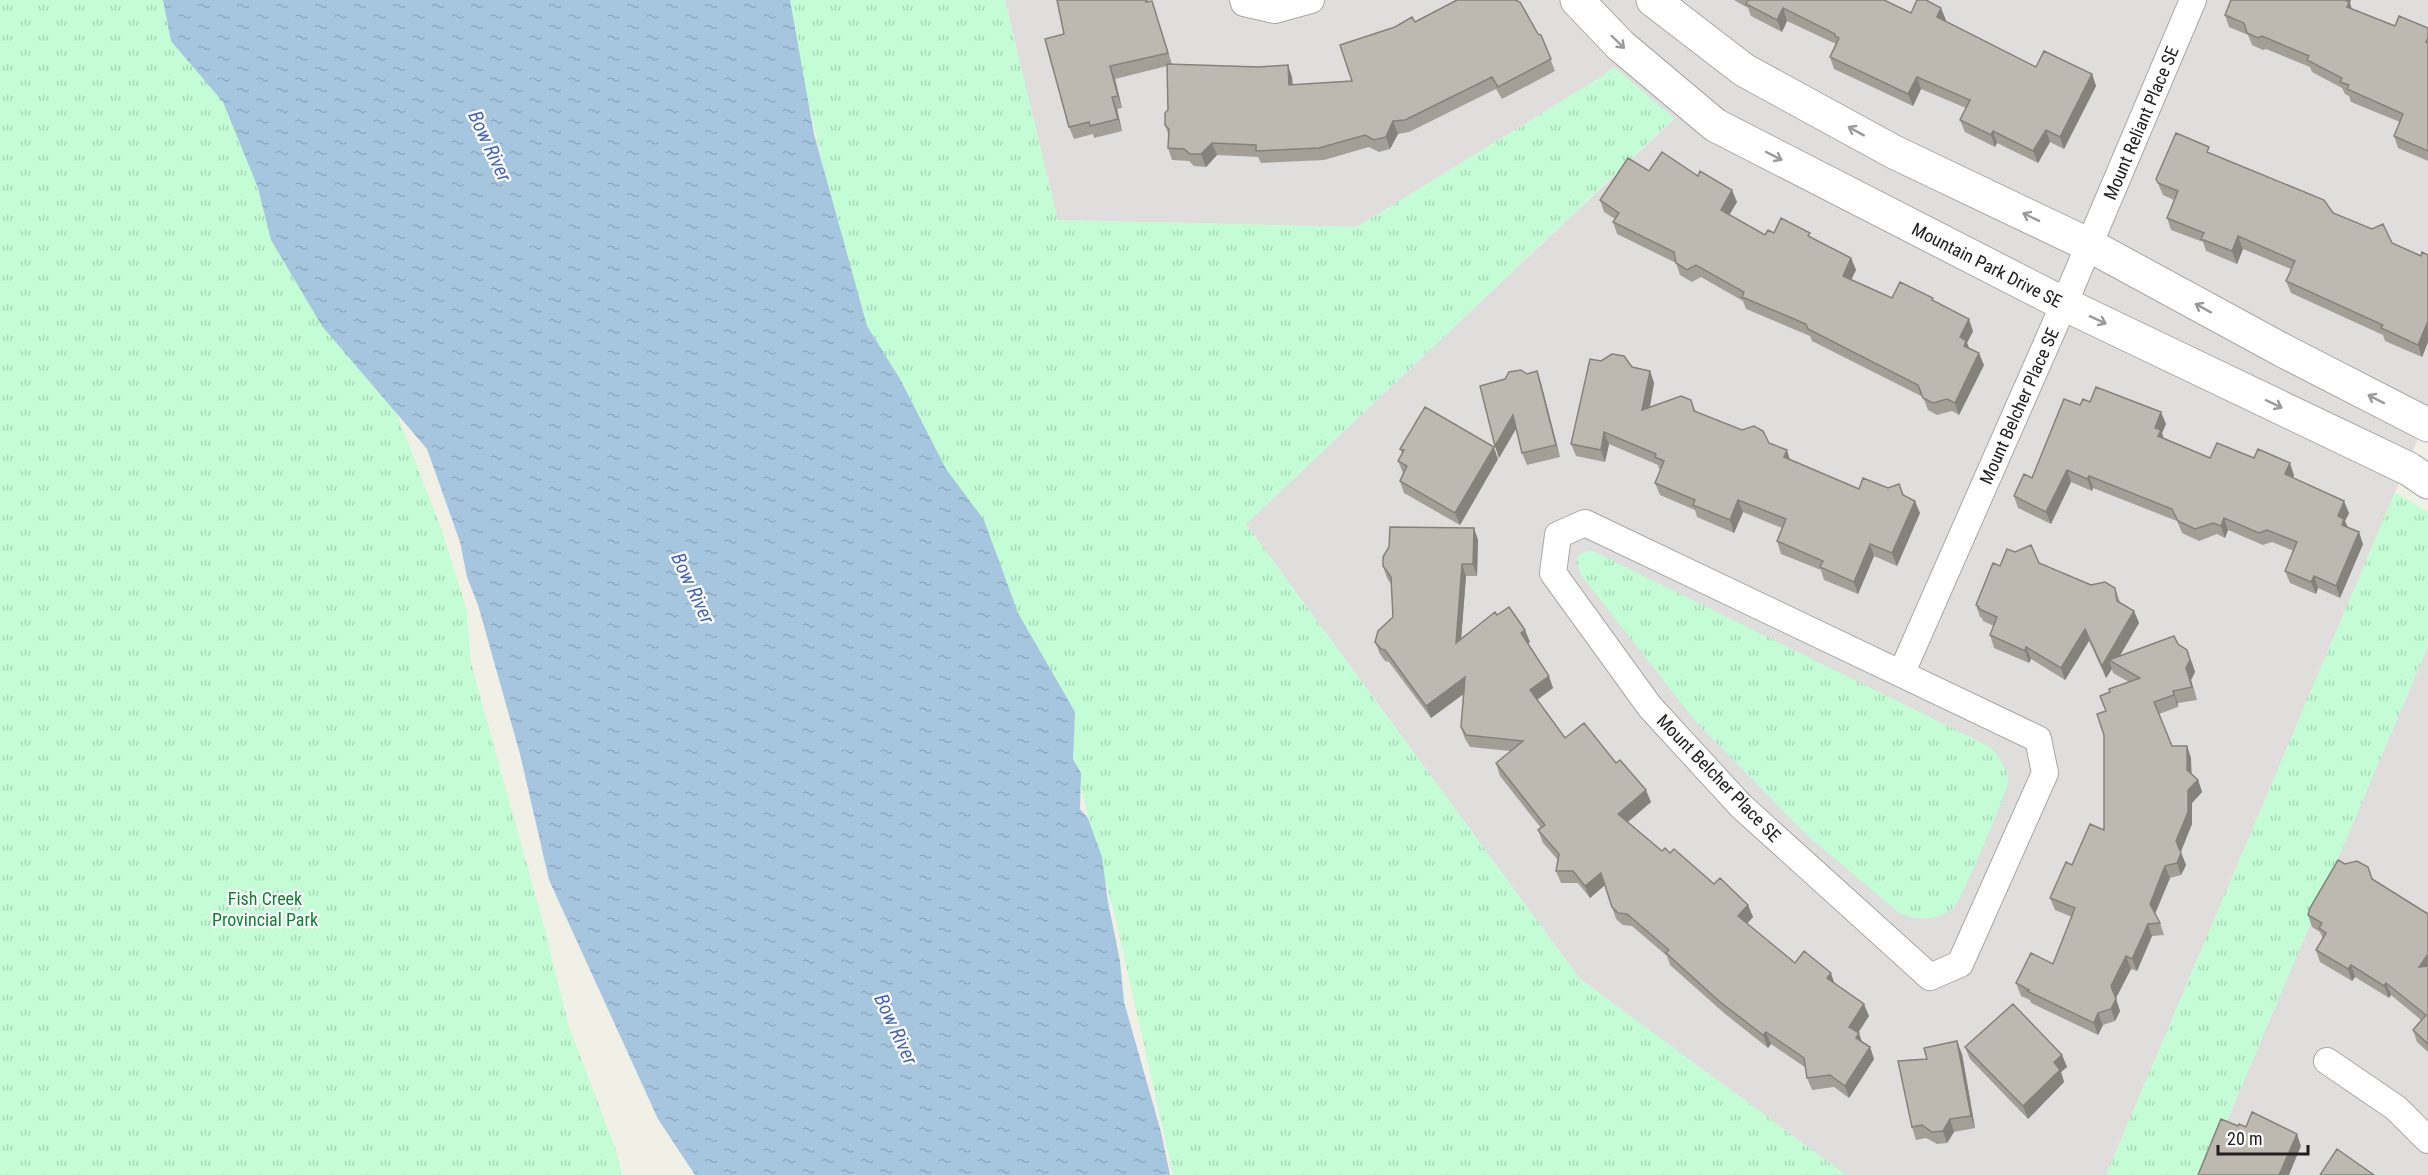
<svg xmlns="http://www.w3.org/2000/svg" width="2428" height="1175" font-family="'Roboto Condensed',sans-serif">
<defs>
<pattern id="park-tufts" width="24" height="20" patternUnits="userSpaceOnUse" patternTransform="scale(1.5)"><rect width="24" height="20" fill="#c3fcd5"/><path d="M3 7l-1-3M5 7V3M7 7l1-3M15 17l-1-3M17 17v-4M19 17l1-3" fill="none" stroke="#a7d8b7"/></pattern>
<pattern id="water-ripples" width="26" height="14" patternUnits="userSpaceOnUse" patternTransform="scale(1.5)"><rect width="26" height="14" fill="#a6c6e0"/><path d="M2 4q2-2 4 0t4 0M15 11q2-2 4 0t4 0" fill="none" stroke="#8faac0"/></pattern>
</defs>
<rect width="100%" height="100%" fill="#f1f0e7"/>
<!-- residential -->
<path fill="#dfdedd" d="M1005 0H2428V415L2106 1175H1846L1580 979 1246 524 1674 119 1613 67 1604 75 1357 227 1057 220Z
M2428 646V1175H2204Z"/>
<!-- park -->
<path fill="url(#park-tufts)" d="M0 0H195L391 399 441 528 466 607 471 663 545 930 569 1027 616 1150 622 1175H0Z
M782 0H1005L1058 220 1357 227 1604 75 1614 67 1674 118 1246 524 1580 979 1846 1175H1173L1116 920 1081 788 1034 661 856 309 795 44Z
M2395 492 2428 512V646L2204 1175H2106Z
M1591 550 1990 747C1999 757 2009 769 2008 783 2006 794 1961 901 1955 906 1938 921 1919 921 1899 913L1807 835 1696 722 1581 575 1576 562 1579 554Z"/>
<!-- water -->
<path fill="url(#water-ripples)" d="M163 0H790L814 134 867 326 900 379 946 469 984 520 1018 613 1075 712 1073 759 1081 773 1080 809 1088 818 1102 857 1108 902 1120 961 1124 1002 1161 1132 1170 1175H695L658 1119 549 880 520 754 478 605 467 577 460 542 427 449 322 326 271 240 258 188 223 102 171 41Z"/>
<g fill="none" stroke-linecap="round" stroke-linejoin="round">
<defs>
<path id="minor" d="M1243 0 1244 3 1275 10 1311 0
M1585 523 2038 739 2045 773 1960 964 1930 977 1741 806 1650 707 1553 573 1558 535Z
M1902 672 2064 304 2193 0
M2327 1061 2396 1108 2428 1140"/>
<path id="tertiary" d="M1577 0 1620 45 1715 125 2064 304 2409 469 2428 482
M1653 0 1744 70 1894 152 2089 245 2284 351 2428 425"/>
</defs>
<!-- minor casing -->
<use href="#minor" stroke="#a7a7a7" stroke-width="28"/>
<!-- tertiary casing -->
<use href="#tertiary" stroke="#a7a7a7" stroke-width="35"/>
<!-- minor -->
<use href="#minor" stroke="#fff" stroke-width="26"/>
<!-- tertiary -->
<use href="#tertiary" stroke="#fff" stroke-width="33"/>
</g>
<!-- wall -->
<path fill="#a39f97" d="M1057 0H1148V2L1152 1 1172 64 1292 77 1293 85 1352 81 1415 22 1541 35 1555 71 1502 99 1496 89 1409 132 1398 134 1390 149 1379 152 1369 147 1324 160 1261 163 1258 157 1217 155 1206 167 1194 166 1189 161 1172 160 1168 148V134L1165 125 1168 110 1167 66 1115 79 1122 108 1117 109 1122 131 1094 138 1093 134 1074 139 1069 127 1064 34Z
M1734 0H1884L1911 13 1946 20 1945 21 2036 67 2092 74 2096 86 2064 149 2050 142 2038 163 1997 143 1995 147 1965 132 1960 120 1966 108 1921 89 1913 106 1834 69 1830 57 1836 44 1787 21 1782 32 1751 16 1748 8Z
M2231 0H2351L2350 3 2352 9 2395 26 2428 28V161L2398 148 2394 136 2400 122 2351 102 2349 96 2345 94 2342 88 2312 72 2310 67 2266 49 2263 50 2252 45 2248 35 2229 27 2225 15Z
M2211 154 2392 243 2421 256 2428 255V342L2422 357 2385 341 2383 335 2291 293 2286 281 2291 269 2243 249 2237 264 2206 251 2203 242 2171 230 2167 218 2174 200 2163 195 2156 179Z
M1649 171 1737 202 1729 215 1765 235 1774 233 1812 238 1851 258 1856 270 1851 280 1892 298 1934 302 1973 331 1967 343 1969 348 1984 365 1959 415 1952 411 1937 415 1928 410 1923 397 1812 341 1810 336 1746 309 1743 301 1701 277 1692 282 1680 275 1676 263 1617 234 1613 222 1615 219 1604 212 1600 200Z
M1632 367 1650 371 1654 383 1650 407 1691 400 1696 412 1769 443 1790 460 1859 489 1903 495 1920 513 1897 566 1874 556 1858 594 1824 580 1821 570 1781 554 1777 541 1782 528 1743 512 1734 533 1697 517 1695 510 1660 495 1655 483 1661 469H1659L1658 465 1609 444 1605 462 1576 456 1571 444Z
M1537 371 1541 383 1560 457 1527 465 1522 453 1516 429 1499 458 1495 446 1527 374Z
M2090 402 2166 424 2162 433 2164 439 2210 458 2294 475 2293 478 2349 513 2345 521 2348 527 2363 544 2340 598 2318 588 2316 594 2290 583 2285 571 2294 551 2272 542 2263 545 2228 530 2225 538 2217 534 2199 541 2182 533 2177 521 2093 488 2092 491 2071 482 2051 524 2018 508 2014 496 2032 478 2080 405Z
M1400 449 1498 459 1460 525 1404 493 1400 481 1403 473 1398 461 1402 454Z
M1474 528 1478 540 1477 576H1466L1461 638 1497 615 1530 642 1528 643 1553 688 1537 700 1565 738 1616 763 1651 802 1628 822 1662 851 1670 853 1714 884 1748 905 1753 917 1747 924 1795 963 1835 983 1869 1016 1858 1033 1862 1042 1870 1047 1874 1059 1849 1098 1834 1087 1812 1090 1807 1078 1806 1068 1771 1044 1768 1048 1724 1013 1670 965 1667 956 1632 926 1623 925 1616 919 1605 885 1590 898 1578 883H1561L1556 871 1558 860 1543 843 1538 830 1541 828 1500 776 1496 763 1511 751 1470 747 1465 739 1461 727 1464 694 1431 718 1389 662 1385 661 1380 654 1375 642 1393 617 1391 584 1387 578 1383 566Z
M2039 563 2091 585 2115 588 2120 602 2134 611 2139 623 2119 657 2178 644 2192 662 2195 672 2191 680 2197 700 2178 703V707L2159 714 2172 746H2187L2191 758V774L2198 780 2202 792 2192 803V824L2181 852 2186 865 2181 875 2170 878 2155 914 2160 923 2164 935 2152 936 2137 971 2131 969 2116 998 2120 1011 2115 1021 2103 1025 2098 1035 2031 1003 2030 1000 2021 996 2016 983 2053 964 2072 917 2055 910 2050 898 2072 865 2104 830 2106 711 2110 692 2129 682 2113 673 2112 669 2106 678 2089 641 2065 680 2031 659 2029 663 1994 648 1990 635 1994 626 1983 621 1982 618 1980 617 1976 605 2000 566Z
M2372 879 2428 914V1052L2417 1042 2413 1030 2421 1020 2391 995 2389 998 2355 977 2352 981 2320 962 2316 950 2323 939 2320 932 2312 927 2308 915Z
M1965 1047 2062 1055 2067 1067 2061 1072 2064 1082 2028 1119 1970 1059Z
M1962 1054 1975 1128 1954 1132 1947 1143 1937 1144 1926 1138 1916 1140 1912 1127 1927 1059Z"/>
<!-- shaded-wall -->
<path fill="#85827b" d="M2342 0H2351L2350 3 2353 14 2347 9Z
M1783 8 1787 21 1782 32 1777 20Z
M1941 8 1946 20 1941 29 1937 17Z
M1288 65 1292 77 1293 97 1289 85Z
M1110 66 1115 79 1122 108 1118 96Z
M2092 74 2096 86 2064 149 2060 137Z
M1917 77 1921 89 1913 106 1908 94Z
M1112 97 1117 109 1122 131 1118 119Z
M1393 121 1398 134 1390 149 1386 137Z
M2046 130 2050 142 2038 163 2033 151Z
M1993 131 1997 143 1995 147 1991 135Z
M1212 143 1217 155 1206 167 1201 154Z
M1732 190 1737 202 1725 222 1721 210Z
M2238 236 2243 249 2237 264 2232 251Z
M1851 258 1856 270 1847 288 1843 276Z
M1969 319 1973 331 1967 343 1971 353 1965 348 1960 337Z
M2428 320V342L2422 357 2418 345Z
M1979 353 1984 365 1959 415 1955 403Z
M1537 371 1541 383 1560 457 1556 445Z
M1650 371 1654 383 1647 422 1642 410Z
M2161 412 2166 424 2162 433 2165 442 2162 448 2155 428Z
M1513 415 1517 427 1499 458 1495 446Z
M1604 432 1609 444 1605 462 1601 450Z
M1494 447 1498 459 1460 525 1455 513Z
M1787 450 1791 463 1784 457Z
M2290 463 2294 475 2289 486 2285 474Z
M2067 470 2071 482 2051 524 2046 512Z
M2089 476 2093 488 2092 491 2087 479Z
M1738 500 1743 512 1734 533 1730 520Z
M1915 501 1920 513 1897 566 1892 553Z
M2344 501 2349 513 2345 521 2349 531 2346 537 2338 516Z
M2224 518 2228 530 2225 538 2221 526Z
M1474 528 1478 540 1477 576 1473 564Z
M2359 532 2363 544 2340 598 2336 586Z
M1870 544 1874 556 1858 594 1854 582Z
M1462 564 1466 576 1460 655 1456 643Z
M2314 576 2318 588 2316 594 2311 582Z
M2134 611 2139 623 2115 664 2109 660 2112 669 2106 678 2102 666Z
M2085 629 2089 641 2065 680 2061 668Z
M1525 630 1530 642 1525 645 1521 633Z
M2026 647 2031 659 2029 663 2025 651Z
M2187 650 2195 672 2191 680 2197 700 2186 668Z
M1549 676 1553 688 1534 702 1530 690Z
M1465 677 1470 689 1431 718 1426 706Z
M2173 691 2178 703V707L2174 695Z
M2187 746 2191 758 2192 782 2187 770Z
M2198 780 2202 792 2192 803V824L2180 853 2176 841 2188 790Z
M1646 790 1651 802 1623 826 1618 814Z
M2181 853 2186 865 2181 875 2177 863Z
M2165 866 2170 878 2154 916 2150 904Z
M1601 873 1605 885 1590 898 1585 886Z
M1748 905 1753 917 1742 929 1738 916Z
M2148 924 2152 936 2137 971 2132 959Z
M2428 954V973L2419 967Z
M2126 956 2131 969 2116 998 2111 986Z
M2351 965 2355 977 2352 981 2348 969Z
M1831 973 1835 985 1827 978Z
M2386 983 2391 995 2389 998 2384 986Z
M2116 999 2120 1011 2115 1021 2111 1009Z
M1864 1004 1869 1016 1854 1039 1849 1027Z
M2098 1013 2103 1025 2098 1035 2094 1023Z
M1766 1032 1771 1044 1768 1048 1763 1035Z
M1859 1033 1863 1045 1856 1038Z
M1957 1041 1962 1054 1975 1128 1971 1116Z
M1870 1047 1874 1059 1849 1098 1845 1086Z
M2062 1055 2067 1067 2061 1072 2064 1082 2028 1119 2023 1106 2054 1062Z
M1950 1119 1954 1132 1947 1143 1943 1131Z
M2297 1134 2301 1146 2289 1175H2279Z"/>
<!-- building -->
<path fill="#beb9b0" stroke="#85827b" stroke-width="1.5" d="M1057 0H1146V2L1152 1 1168 53 1110 66 1118 96 1112 97 1118 119 1090 126 1089 122 1069 127 1045 39 1064 34Z
M1457 0H1515L1520 2 1538 34 1541 35 1551 59 1498 87 1492 77 1405 120 1393 121 1386 137 1374 140 1365 135 1319 148 1256 151V145L1212 143 1201 154H1190L1184 149 1168 148 1169 129 1165 125V113L1168 110 1167 64 1259 67 1288 65 1289 85 1352 81 1340 45 1395 27 1412 17 1415 22Z
M1748 0H1884L1911 13 1917 0H1926L1941 8 1937 17 2036 67 2044 51 2092 74 2060 137 2046 130 2033 151 1993 131 1991 135 1960 120 1970 100 1917 77 1908 94 1830 57 1839 38 1835 36V34L1783 8 1777 20 1746 4Z
M2231 0H2345L2349 2 2347 7 2395 26 2399 16 2428 28V38L2426 42 2428 43V151L2394 136 2403 114 2347 89 2349 85 2340 82 2342 78 2307 60 2309 56 2262 36 2258 38 2247 33 2244 23 2225 15Z
M2176 133 2209 147 2207 152 2324 200 2333 213 2372 229 2383 224 2392 243 2421 256 2422 252 2428 255V321L2418 345 2381 328 2383 325 2286 281 2295 261 2238 236 2232 251 2201 239 2204 233 2167 218 2178 191 2158 183 2156 179Z
M1662 152 1698 176 1700 171 1732 190 1721 210 1765 235 1768 230 1774 233 1781 218 1810 233 1808 236 1851 258 1843 276 1892 298 1900 282 1933 298 1932 300 1969 319 1960 337 1966 341 1964 346 1979 353 1955 403 1947 399 1933 403 1923 398 1918 385 1808 329 1806 324 1742 297 1744 292 1696 265 1687 270 1676 263 1674 252 1613 222 1619 213 1600 200 1628 158 1649 171Z
M1612 354 1624 356 1632 367 1650 371 1642 410 1681 396 1691 400 1694 411 1742 430 1754 426 1763 431 1769 443 1787 450 1784 457 1859 489 1863 478 1888 488 1899 484 1903 495 1915 501 1892 553 1870 544 1854 582 1820 567 1823 561 1777 541 1786 519 1738 500 1730 520 1693 505 1695 500 1655 483 1664 461 1655 457 1656 454 1604 432 1601 450 1571 444 1590 359 1601 361Z
M1521 370 1527 374 1537 371 1556 445 1522 453 1513 415 1495 446 1480 386 1505 379 1509 372Z
M2096 387 2161 412 2155 428 2161 430 2158 436 2210 458 2217 443 2254 458 2258 449 2290 463 2285 474 2344 501 2338 516 2344 519 2342 525 2359 532 2336 586 2314 576 2311 582 2285 571 2297 542 2267 530 2259 533 2224 518 2221 526 2213 523 2195 529 2178 521 2172 509 2089 476 2087 479 2067 470 2046 512 2014 496 2024 474 2032 478 2064 399 2080 405 2083 399 2090 402Z
M1425 407 1494 447 1455 513 1400 481 1407 466 1398 461 1404 450 1400 449Z
M1390 527 1474 528 1473 564H1462L1456 643 1495 612 1497 615 1509 607 1525 630 1521 633 1549 676 1530 690 1565 738 1584 723 1616 763 1620 760 1646 790 1618 814 1662 851 1665 848 1670 853 1674 849 1714 884 1720 878 1748 905 1738 916 1795 963 1804 951 1831 973 1827 978 1864 1004 1849 1027 1859 1033 1856 1038 1870 1047 1845 1086 1830 1075 1807 1078 1804 1058 1766 1032 1763 1035 1719 1001 1666 953 1669 950 1627 914 1618 913 1612 907 1601 873 1585 886 1573 871H1556L1559 854 1538 830 1545 825 1496 763 1523 741 1466 735 1461 727 1465 677 1426 706 1385 650 1381 649 1375 642 1378 631 1393 617 1391 577 1383 566V557L1389 547Z
M2031 545 2039 563 2091 585 2105 582 2115 588 2117 601 2134 611 2102 666 2085 629 2061 668 2026 647 2025 651 1990 635 1997 617 1979 609V607L1976 605 1993 563 2000 566 2007 549 2015 552Z
M2174 636 2178 644 2187 650 2190 660 2186 668 2192 687 2173 691 2174 695 2154 702 2172 746H2187V770L2198 780 2188 790V812L2176 841 2181 853 2177 863 2165 866 2150 904 2160 923 2148 924 2132 959 2126 956 2111 986 2116 999 2111 1009 2098 1013 2094 1023 2027 991 2029 990 2016 983 2031 953 2053 964 2075 908 2050 898 2066 862 2072 865 2090 824 2104 830V735L2097 714 2106 711 2100 696 2110 692 2109 689 2140 678 2109 660Z
M2338 860 2345 864 2357 861 2368 867 2372 879 2428 914V954L2419 967 2428 966V1044L2413 1030 2426 1015 2386 983 2384 986 2351 965 2348 969 2316 950 2326 933 2319 928 2322 923 2308 915 2310 908Z
M2013 1004 2062 1055 2054 1062 2060 1070 2023 1106 1965 1047Z
M1957 1041 1971 1116 1950 1119 1943 1131 1932 1132 1922 1125 1912 1127 1898 1061 1927 1059 1924 1048Z
M2252 1112 2297 1134 2279 1175H2198L2221 1119 2238 1126 2239 1124 2246 1127Z
M2337 1149 2374 1175H2320Z"/>
<!-- one-way arrows -->
<defs><path id="oneway-shaft" d="M-6 0H5M1.5-3L5.5 0L1.5 3" fill="none" stroke-width="1.6" stroke-linecap="round" stroke-linejoin="round" transform="scale(1.5)"/></defs>
<g stroke="#9b9b9b">
<use href="#oneway-shaft" transform="translate(1618 42) rotate(44)"/>
<use href="#oneway-shaft" transform="translate(1856 131) rotate(-151)"/>
<use href="#oneway-shaft" transform="translate(1774 156) rotate(27)"/>
<use href="#oneway-shaft" transform="translate(2031 217) rotate(-154)"/>
<use href="#oneway-shaft" transform="translate(2203 308) rotate(-151)"/>
<use href="#oneway-shaft" transform="translate(2098 320) rotate(25)"/>
<use href="#oneway-shaft" transform="translate(2376 399) rotate(-153)"/>
<use href="#oneway-shaft" transform="translate(2274 404) rotate(25)"/>
</g>
<g text-anchor="middle" dominant-baseline="central" stroke-width="4.5" stroke-linejoin="round" paint-order="stroke">
<!-- street labels -->
<g font-size="18" fill="#202020" stroke="#fff">
<text transform="translate(2141 123) rotate(-67)">Mount Reliant Place SE</text>
<text transform="translate(1987 265) rotate(27)">Mountain Park Drive SE</text>
<text transform="translate(2019 406) rotate(-66)">Mount Belcher Place SE</text>
<text transform="translate(1719 778) rotate(46)">Mount Belcher Place SE</text>
</g>
<!-- park labels -->
<g font-size="18" fill="#08852f" stroke="#fff">
<text x="265" y="898">Fish Creek<tspan x="265" dy="21">Provincial Park</tspan></text>
</g>
<!-- water labels -->
<g font-size="20" font-style="italic" fill="#4866b5" stroke="#fff">
<text transform="translate(490 146) rotate(65)">Bow River</text>
<text transform="translate(693 588) rotate(65)">Bow River</text>
<text transform="translate(896 1029) rotate(65)">Bow River</text>
</g>
</g>
<!-- scale -->
<path d="M2218 1145v9h90v-9" fill="none" stroke="#202020" stroke-width="3"/>
<text x="2227" y="1145" font-size="18" fill="#202020" stroke="#ffffff" stroke-width="4.5" paint-order="stroke">20 m</text>
</svg>
